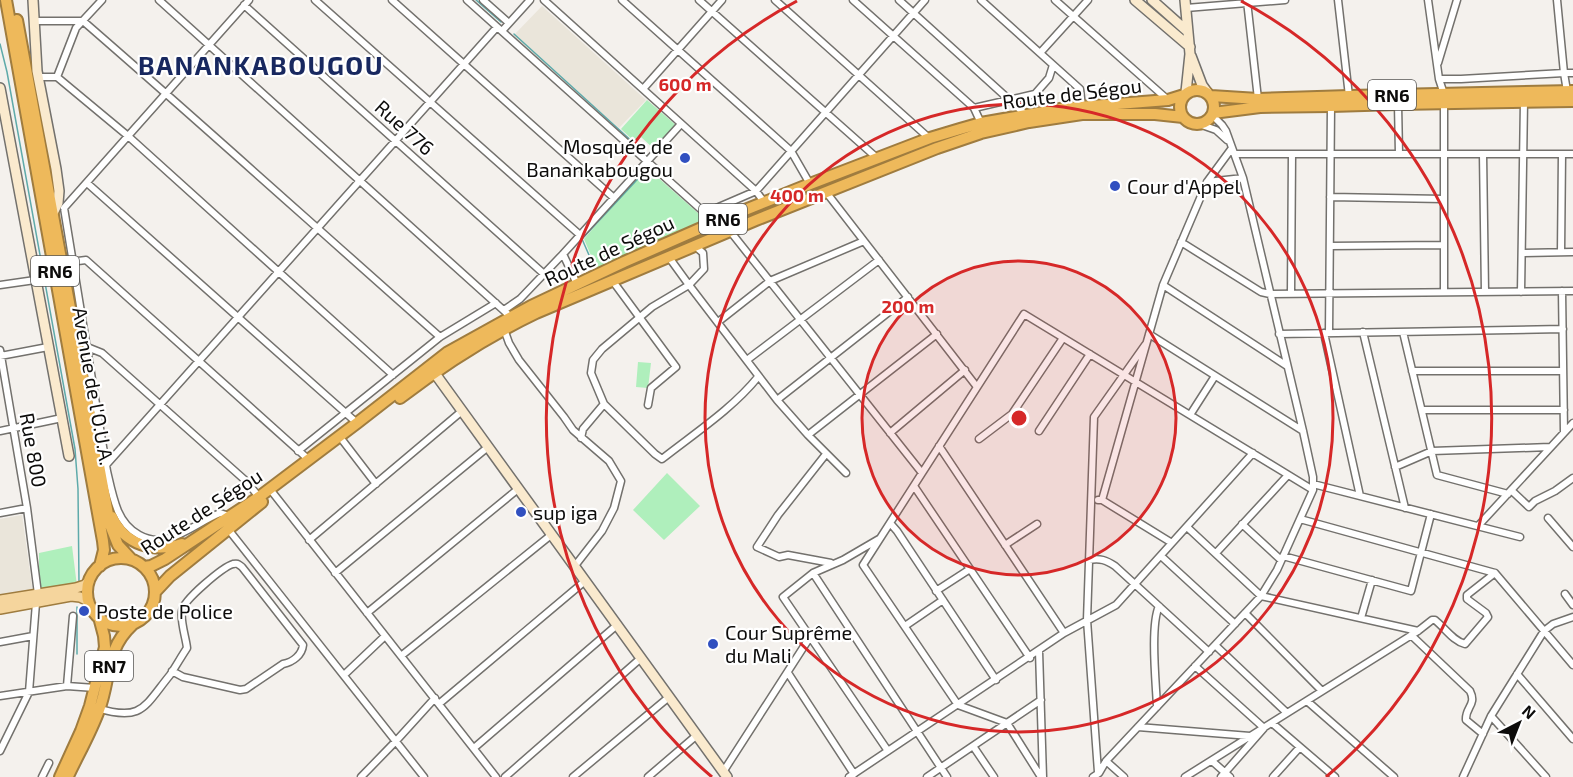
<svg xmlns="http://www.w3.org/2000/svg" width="1573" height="777" font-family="'Exo 2',sans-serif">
<rect width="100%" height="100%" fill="#f4f1ed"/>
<!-- built -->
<path fill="#eae5da" d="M542 6 646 100 619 128 513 36Z
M22 515 33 593 0 598V519Z"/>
<!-- green -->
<path fill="#afefbc" d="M647 100 677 126 654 149 641 137 635 142 621 129Z
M646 167 707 221 598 272 584 239Z
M638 362 651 363 648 388 636 387Z
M667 473 700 506 664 540 633 510Z
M72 546 77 586 39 590V553Z"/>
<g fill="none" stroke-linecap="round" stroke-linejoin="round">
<!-- stream -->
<path stroke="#5eaaaa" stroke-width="1.5" d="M476 0 501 22
M514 34 647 155
M0 44 7 72 75 449 78 489 79 582
M596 271 582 239 648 168
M77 654V607"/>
<defs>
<path id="street" d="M159 0 511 317
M315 0 580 235
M392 0 614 198
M467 0 715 222
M483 0 509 23
M544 0 756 191 764 202
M622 0 791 151 810 184
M699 0 877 158
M775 0 929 138
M853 0 974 108 981 123
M899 0 1025 114
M981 0 1080 89 1082 107
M1055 0 1167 99
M1338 0 1349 96
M1428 0 1439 79 1444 94
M1557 0 1564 73H1573
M1247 1 1258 99
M244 5 544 274
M1186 8 1285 0
M34 21H83C203 125 321 232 440 337
M502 31 530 0
M1040 53 1088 0
M1438 63 1457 0
M37 77H57L128 136 393 375
M57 77 76 28 102 0
M1439 79H1461L1564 73 1567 91
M643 89 722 0
M1398 104 1399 154
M974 108 1035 94 1049 78 1053 65
M1199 124 1216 130 1227 140
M1235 154H1483
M1207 182 1243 178
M87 183 357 423
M826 192 977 387
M1330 197 1444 199
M64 208 107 471C110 484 113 499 118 511 127 532 148 545 170 538 188 532 203 520 220 513L229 516
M64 208 249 0
M705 213 756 191 925 0
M724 218 730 231 922 473
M1181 242 1261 292 1270 294 1573 291
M1444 245V292
M695 246 703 253 704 269 689 285 777 400 808 435 846 473
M1330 246 1444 245V103
M1561 252 1562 154
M1522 253 1573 252
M563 254 577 284
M62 263 86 260 308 459
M612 280 676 367 651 388 648 405
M0 285 35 280
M1163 285 1287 366
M1562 291 1564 432
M1485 292 1483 154H1573
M1521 292 1524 101
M1291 294 1292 154
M504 310 520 299 563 254 681 124
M718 322 770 281 864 241
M504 329 509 343 519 360 564 417 573 430 609 461 621 481 614 508 602 531 574 567
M1363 332 1405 508
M1403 332 1437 475 1508 494
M1324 333 1360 496
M1329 333 1331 106
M1149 334 1303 431
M1279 334 1563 329
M87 347 102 353 246 481 259 497
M0 350 27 508 38 594
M0 356 48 347
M747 360 879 260
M1412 371H1563
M777 400 908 297
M604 404 655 454 662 459C695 433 732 409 758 377
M1422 410H1564
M1190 415 1215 376
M0 431 62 418
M1039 431 1090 354
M890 433 965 370
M808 435 937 334
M581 438 583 429 604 404 591 373 593 360 602 349 652 307 689 285 668 256
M979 439 1012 414 1063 338
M343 441 376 484
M939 446 1064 633
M298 451 440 337 496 303
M826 454 778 515 757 547 779 557 788 555 831 563
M106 465 497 27
M1395 467 1432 451 1550 447
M1313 484 1520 537
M914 486 1030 658
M1511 490 1529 507 1535 501 1555 491 1573 478
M273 493 496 777
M1098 500H1102L1172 543
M1102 500 1163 285 1207 182 1232 148
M0 513 27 508
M1548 518 1573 547
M1300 519 1495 573 1573 665
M890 523 897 531 996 680
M1242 524 1281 560
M1478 526 1573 423
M1187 527 1261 596 1418 631
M228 529 424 777
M879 539 843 560 813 573 783 597 888 751
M309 540 462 411
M1005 545 1037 524
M1216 553 1288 475
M1161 556 1235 624
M1283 556 1411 591 1431 514
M1089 560C1100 558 1106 560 1115 566L1209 652
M335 573 488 447
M813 573 947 777
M936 591 970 569
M1565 594 1573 605
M367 613 518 489
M1245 613 1322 691
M1361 618 1372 580
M905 626 943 600
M1411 635 1470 691C1477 705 1465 707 1466 720L1483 734
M0 642 33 636
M1215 645 1287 713
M1039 651 1043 777
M401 656 551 535
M1195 666 1264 728 1221 777
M788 673 854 774
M1517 674 1573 739
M344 675 385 636
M67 686 73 616
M0 696 67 686 95 688
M1307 701 1394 777
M440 703 585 581
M1157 707C1156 683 1150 626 1159 606
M97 708C142 722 144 707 170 675 176 666 181 657 187 648 186 638 180 621 182 611 183 600 223 567 233 564 238 563 238 564 242 567L303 645C302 655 293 662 283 664L246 689 240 690 183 677 172 671
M1491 716 1546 777
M1272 723 1335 777
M1138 727 1250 736
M973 746 994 777
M474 748 617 625
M0 751 29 692 36 603
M1106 761 1124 777
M1212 761 1230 777
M723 772 810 637
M1098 772 1087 620 1094 417 1145 345
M42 777 49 763
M361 777 396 741 435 698
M505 777 641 658
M573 777 669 697
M648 777 697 735
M849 777 1064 633 1116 605 1253 453
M927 777 1041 700
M1041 777 1007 723 958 705 863 565 1024 314 1313 490
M1093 777 1099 773 1106 761 1261 596 1277 570 1313 490V477L1303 431 1243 178 1226 131 1222 125 1212 115
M1185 777 1418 631 1432 620H1435C1445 628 1453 641 1465 644L1488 617 1486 613 1467 599V595L1495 573
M1273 777 1300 747
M1463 777 1491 716 1544 631 1553 624 1573 617"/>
<path id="secondary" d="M33 0 37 71 56 169 59 191 58 203 53 213
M1135 0 1190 47
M1152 0 1188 32
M1185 0 1190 54 1186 92
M1191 56 1202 85 1207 92
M0 88 69 456
M431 368 727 777"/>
<path id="primary" d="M0 600 76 588 85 585 89 581
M0 609 71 596 80 597 88 601"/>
<path id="highway" d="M6 0 103 541 104 550 100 566
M17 20 110 525 118 545 131 559
M1180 107a17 17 0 1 1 34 0a17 17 0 1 1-34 0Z
M1211 96 1258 99 1349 96 1573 91
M1213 113 1260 107 1331 106 1398 104 1573 101
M400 398C443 365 486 337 536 313L756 220 937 148 981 133 1029 122 1082 114H1155L1183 117
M112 517C125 545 154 553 182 544
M87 592a34 34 0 1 1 68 0a34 34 0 1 1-68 0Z
M144 567 151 566 165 559 259 497 357 423 448 352 531 306 624 262 715 222 810 184 930 138 960 129 981 123 1066 108 1168 100 1184 95
M155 592 170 576 262 502
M69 774C79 753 91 732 99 710 111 678 105 650 132 625
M60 777 81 731 90 706 105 647 104 636 99 617"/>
</defs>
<!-- street casing -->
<use href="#street" stroke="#73716d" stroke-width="9"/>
<!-- secondary casing -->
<use href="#secondary" stroke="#73716d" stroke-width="12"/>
<!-- primary casing -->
<use href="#primary" stroke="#9f7c3f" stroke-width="12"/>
<!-- highway casing -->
<use href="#highway" stroke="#9f7c3f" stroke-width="14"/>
<!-- street -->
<use href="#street" stroke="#fff" stroke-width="6"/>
<!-- secondary -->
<use href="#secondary" stroke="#faeace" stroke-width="9"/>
<!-- primary -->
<use href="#primary" stroke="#f5d59d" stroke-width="9"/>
<!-- highway -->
<use href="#highway" stroke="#eeb95b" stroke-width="10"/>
</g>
<!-- distance rings -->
<circle cx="1019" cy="418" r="157" fill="#d62828" fill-opacity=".12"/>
<g fill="none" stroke="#d62828" stroke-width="3">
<circle cx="1019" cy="418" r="157"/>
<circle cx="1019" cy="418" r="314"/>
<path d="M712 777A472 472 0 0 1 797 1M1241 1A472 472 0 0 1 1326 777"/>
</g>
<!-- markers -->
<g fill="#3150c0" stroke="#fff" stroke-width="2">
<circle cx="685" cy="158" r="6"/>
<circle cx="1115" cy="186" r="6"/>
<circle cx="521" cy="512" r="6"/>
<circle cx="84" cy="611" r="6"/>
<circle cx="713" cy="644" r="6"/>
</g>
<g text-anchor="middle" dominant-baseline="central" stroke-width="4.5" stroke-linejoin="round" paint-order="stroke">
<!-- shield labels -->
<g fill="#fff" stroke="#565554" stroke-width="1.5">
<rect x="1368" y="80" width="48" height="30" rx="4.5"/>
<rect x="699" y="204" width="48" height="30" rx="4.5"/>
<rect x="31" y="256" width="48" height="30" rx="4.5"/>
<rect x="85" y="651" width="48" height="30" rx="4.5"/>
</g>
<g font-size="18" font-weight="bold" fill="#0d0c0b">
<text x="1392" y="95">RN6</text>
<text x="723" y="219">RN6</text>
<text x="55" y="271">RN6</text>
<text x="109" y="666">RN7</text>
</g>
<!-- street labels -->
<g font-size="20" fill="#0d0c0b" stroke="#fff">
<text transform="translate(1072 93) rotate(-7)">Route de Ségou</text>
<text transform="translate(405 127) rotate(42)">Rue 776</text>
<text transform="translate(609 250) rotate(-25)">Route de Ségou</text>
<text transform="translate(94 386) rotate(80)">Avenue de l'O.U.A.</text>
<text transform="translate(34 450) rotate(80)">Rue 800</text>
<text transform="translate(201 511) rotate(-33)">Route de Ségou</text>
</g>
<!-- poi labels -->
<g font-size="20" fill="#0d0c0b" stroke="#fff" text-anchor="start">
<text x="673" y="146" text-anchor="end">Mosquée de<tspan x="673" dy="23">Banankabougou</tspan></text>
<text x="1127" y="186">Cour d'Appel</text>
<text x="533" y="512">sup iga</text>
<text x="96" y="611">Poste de Police</text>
<text x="725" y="632">Cour Suprême<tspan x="725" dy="23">du Mali</tspan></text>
</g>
<!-- district labels -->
<g font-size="26" font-weight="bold" letter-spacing="1.5" fill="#18285f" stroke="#fff">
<text x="261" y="64">BANANKABOUGOU</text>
</g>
</g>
<circle cx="1019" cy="418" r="9" fill="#d62828" stroke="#fff" stroke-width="3"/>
<g font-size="18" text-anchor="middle" font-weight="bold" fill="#d62828" stroke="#fff" stroke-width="4.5" stroke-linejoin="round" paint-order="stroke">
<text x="685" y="91">600 m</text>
<text x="797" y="202">400 m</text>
<text x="908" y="313">200 m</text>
</g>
<!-- north arrow -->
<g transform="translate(1519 723) rotate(42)" stroke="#ffffff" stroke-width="4.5" paint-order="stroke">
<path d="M0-4.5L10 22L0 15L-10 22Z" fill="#0d0c0b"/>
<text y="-9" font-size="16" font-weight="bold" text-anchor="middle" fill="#0d0c0b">N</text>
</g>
</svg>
